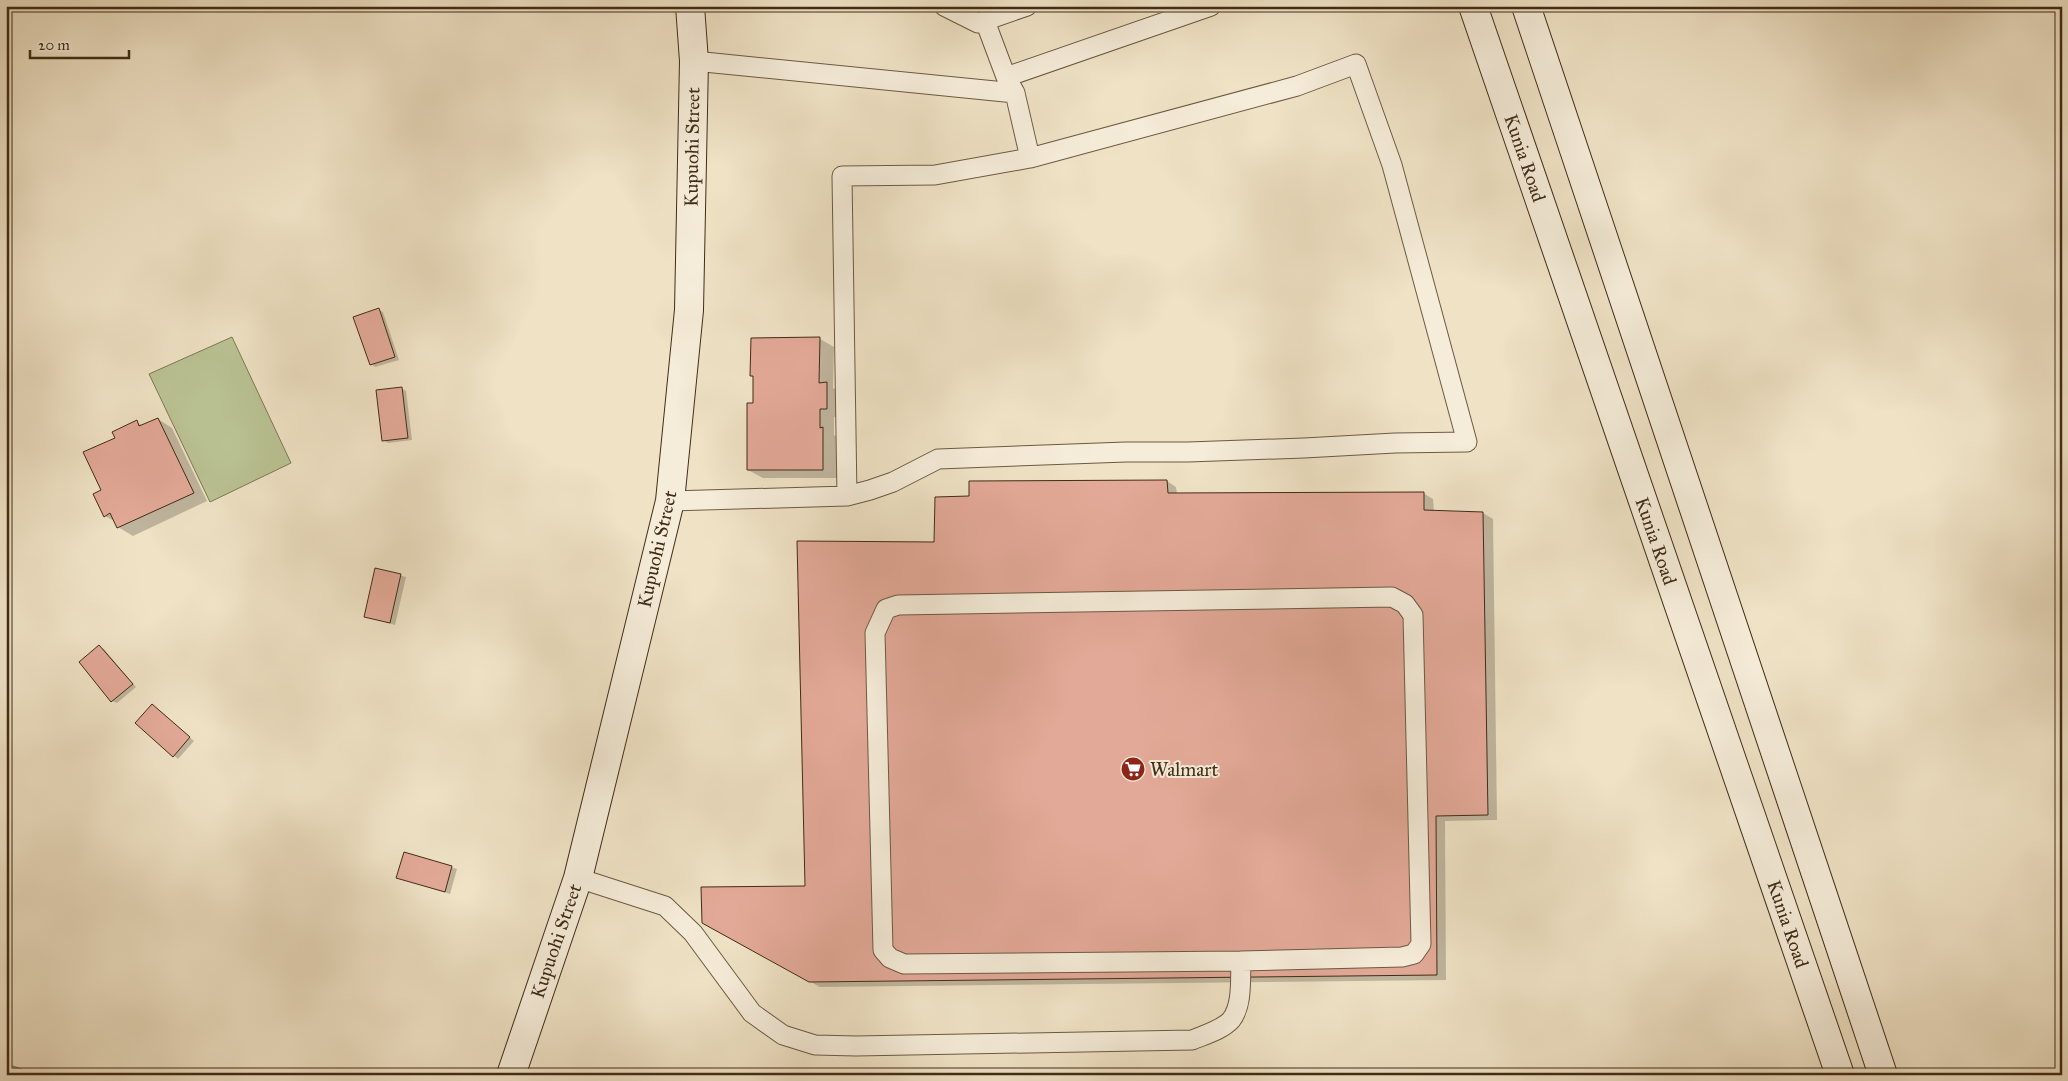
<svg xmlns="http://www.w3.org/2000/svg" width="2068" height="1081" font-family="'IM FELL Great Primer',serif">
<rect width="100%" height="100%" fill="#efe2c5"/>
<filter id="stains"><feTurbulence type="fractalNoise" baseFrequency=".004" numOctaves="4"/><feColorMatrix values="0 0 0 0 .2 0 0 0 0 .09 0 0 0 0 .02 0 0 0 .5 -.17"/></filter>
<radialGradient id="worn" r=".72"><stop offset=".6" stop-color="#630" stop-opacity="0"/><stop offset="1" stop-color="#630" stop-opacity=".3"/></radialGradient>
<!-- green -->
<path fill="#bac394" stroke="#7d7855" d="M232 337 291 463 210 502 149 374Z
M6 1059 13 1066 38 1075H6Z"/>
<!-- shadow -->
<path fill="#0003" d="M379 310 383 312 399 360 375 367 371 364Z
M820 339 834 347 833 388 841 392V417H834V435L837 437V478H763L748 470 754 404V377L751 375Z
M401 388 406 391 412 440 388 443 383 440Z
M158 419 172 428 207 501 133 536 118 527 116 522 105 516 103 491 116 438 137 422 143 426Z
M1167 481 1176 487 1177 494 1423 493 1433 499 1434 512 1483 513 1493 519 1497 820 1445 821 1446 980 820 987 703 923 807 887 935 543 970 497Z
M376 569 406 577 395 625 365 617Z
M100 647 104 649 136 687 117 703 112 701Z
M157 708 194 741 178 759 136 723Z
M405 854 457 869 450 894 398 878Z"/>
<!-- building -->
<path fill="#e3a998" stroke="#402c16" d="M379 308 395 357 370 365 353 317Z
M820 337 819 383 827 382V409H820V428L823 427V470H747V403H753V376H750L751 338Z
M402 387 408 438 382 441 376 390Z
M158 418 194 493 117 528 110 513 104 517 93 494 101 490 83 452 115 438 112 432 137 420 139 426Z
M1167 480 1168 493 1424 492V510L1483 512 1488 815 1436 816 1437 975 809 982 702 923 701 887 805 886 797 541 934 542 935 497 969 496V481Z
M375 568 401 574 390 623 364 617Z
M99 645 133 684 111 702 79 662Z
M152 704 190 737 173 757 135 723Z
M404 852 452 866 445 892 396 878Z"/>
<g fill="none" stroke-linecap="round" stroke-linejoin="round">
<defs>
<path id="lane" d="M944 6 978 23 1027 6
M985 21 1006 77
M694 61 1015 93 1006 77 1211 6
M1015 93 1030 158
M670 501 847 496 870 490 893 482 938 459 1126 452H1188L1304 448 1395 443 1467 442 1392 165 1356 64 1297 86 1030 158 935 175 842 176 847 496
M578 878 665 906 693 933 752 1013 783 1035 815 1045 856 1046 1192 1040C1204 1035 1222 1030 1231 1020 1243 1005 1240 978 1241 961L1402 957 1414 954 1421 944 1413 615 1405 604 1392 597 898 605 886 609 875 633 883 950 890 958 904 964 1241 961"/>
<path id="secondary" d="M1473 6 1840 1075
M1526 6 1883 1075
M511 1075 578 878 670 501 689 310 694 61 690 6"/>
</defs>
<!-- lane casing -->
<use href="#lane" stroke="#6c5a42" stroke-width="21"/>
<!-- secondary casing -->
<use href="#secondary" stroke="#402c16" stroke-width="30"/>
<!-- lane -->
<use href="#lane" stroke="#f5ecd9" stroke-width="19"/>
<!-- secondary -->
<use href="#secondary" stroke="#f5ecd9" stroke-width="28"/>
</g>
<!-- icons -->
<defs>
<symbol id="supermarket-disc" viewBox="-11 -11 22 22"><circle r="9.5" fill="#8f2418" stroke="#f5ecd9"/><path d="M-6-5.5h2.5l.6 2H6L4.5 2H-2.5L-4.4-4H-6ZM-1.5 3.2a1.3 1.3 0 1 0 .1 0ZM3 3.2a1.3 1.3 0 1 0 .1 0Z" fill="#fff"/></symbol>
</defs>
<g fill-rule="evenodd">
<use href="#supermarket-disc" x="1119" y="755" width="28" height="28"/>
</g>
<g text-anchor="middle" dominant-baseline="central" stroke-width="4" stroke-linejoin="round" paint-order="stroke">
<!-- street labels -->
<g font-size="19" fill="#402c16" stroke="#f5ecd9">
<text transform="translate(692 147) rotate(-89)">Kupuohi Street</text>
<text transform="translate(1525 158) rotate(71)">Kunia Road</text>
<text transform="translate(1656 541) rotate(71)">Kunia Road</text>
<text transform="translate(657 549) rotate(-77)">Kupuohi Street</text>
<text transform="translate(1788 924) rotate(71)">Kunia Road</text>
<text transform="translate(556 941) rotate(-71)">Kupuohi Street</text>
</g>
<!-- poi labels -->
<g font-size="19" fill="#402c16" stroke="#f5ecd9" text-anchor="start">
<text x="1150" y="769">Walmart</text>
</g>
</g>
<!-- margin -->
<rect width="2068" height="1081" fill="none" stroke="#efe2c5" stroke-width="25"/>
<rect x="8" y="8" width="2053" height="1066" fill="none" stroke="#402c16" stroke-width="2.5"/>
<rect x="12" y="12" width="2043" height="1056" fill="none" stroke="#402c16"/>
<!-- scale -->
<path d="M30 50v8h99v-8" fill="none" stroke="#402c16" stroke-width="2.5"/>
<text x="38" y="50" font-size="15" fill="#402c16" stroke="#f5ecd9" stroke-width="4" paint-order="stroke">20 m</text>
<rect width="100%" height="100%" filter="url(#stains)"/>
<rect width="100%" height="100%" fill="url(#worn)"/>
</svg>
